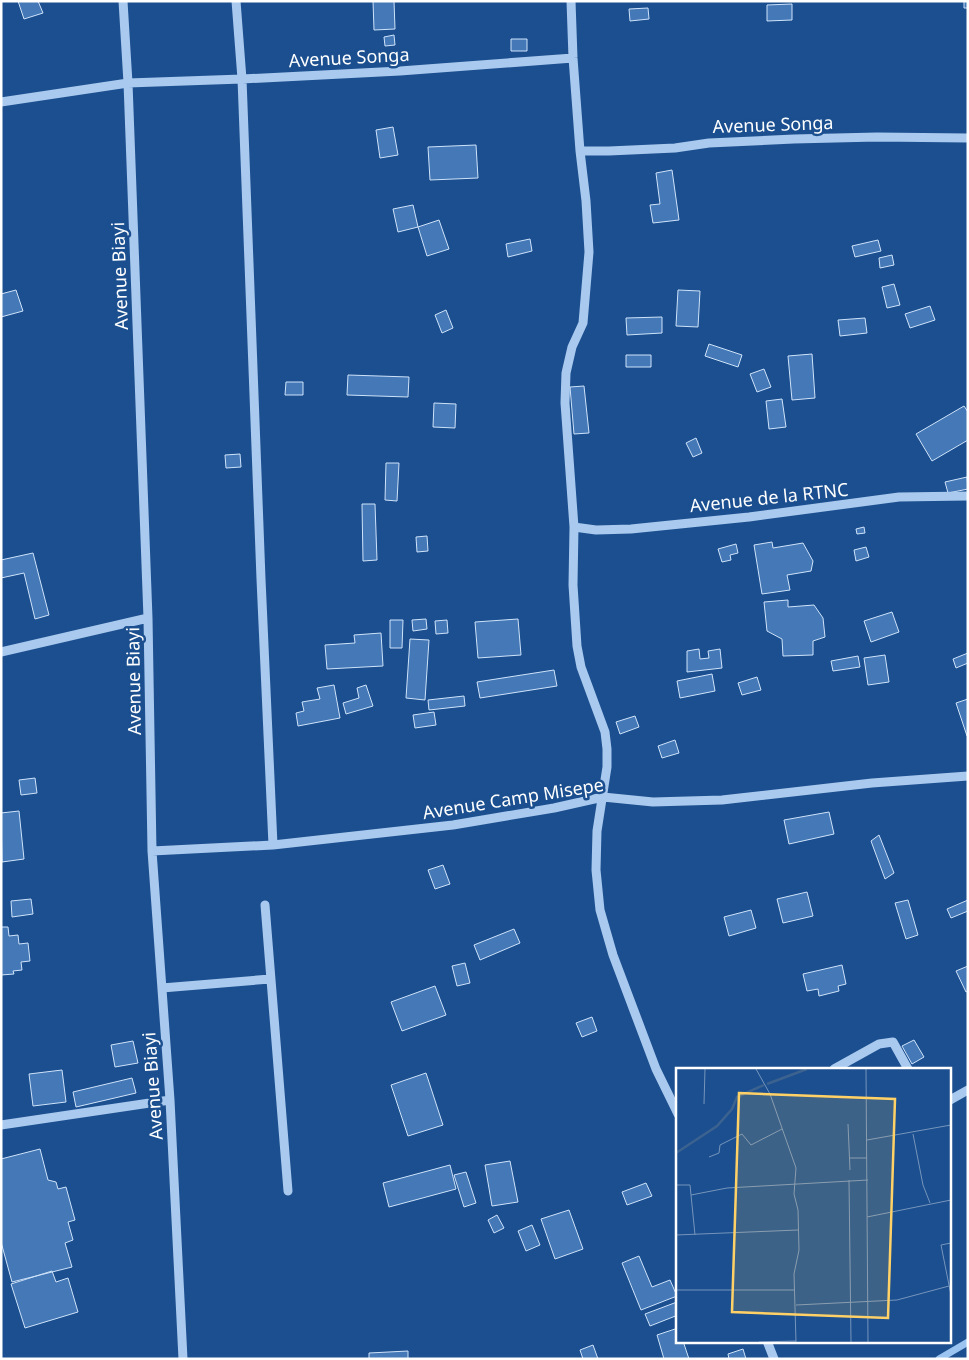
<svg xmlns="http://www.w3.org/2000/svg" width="969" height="1360" font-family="'Noto Sans',sans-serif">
<rect width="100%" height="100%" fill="#1b4f8f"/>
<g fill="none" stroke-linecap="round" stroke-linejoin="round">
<!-- stream -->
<path stroke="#9cc4f0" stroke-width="7" d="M939 1359 968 1342"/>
</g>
<!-- building -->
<path fill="#4478b7" stroke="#cfe3fa" d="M18 1H38L43 13 24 19Z
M373 1H394L395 29 374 30Z
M964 1H968V8H964Z
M792 4V20L767 21V5Z
M648 8 649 19 630 21 629 9Z
M394 35 395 45 385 46 384 37Z
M511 39H527V51H511Z
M393 127 398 155 380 158 376 130Z
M476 145 478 178 430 180 428 147Z
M672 170 679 220 653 223 650 205 660 204 656 173Z
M413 205 418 227 398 232 393 209Z
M439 220 449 249 427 256 418 227Z
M530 239 532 251 508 257 506 244Z
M878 240 881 251 855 257 852 246Z
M892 255 894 265 880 268 879 258Z
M894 284 900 305 887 308 882 287Z
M16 290 23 311 1 317V294Z
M678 290 700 291 698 327 676 326Z
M930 306 935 320 910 328 905 314Z
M446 310 453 328 442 333 435 315Z
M662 317V333L627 335 626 318Z
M865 318 867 333 840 336 838 320Z
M709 344 742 355 738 367 705 356Z
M812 354 815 398 792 400 788 356Z
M626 355H651V367H626Z
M764 369 771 387 757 392 750 374Z
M348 375 409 377 408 397 347 395Z
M286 382H303V395H285Z
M584 386 589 433 574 434 570 387Z
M782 399 786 427 769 429 766 401Z
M434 403 456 404 455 428 433 427Z
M964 406 968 412V440L932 461 916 434Z
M696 438 702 453 693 457 686 443Z
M240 454 241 467 226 468 225 455Z
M386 463H399L397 501 385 500Z
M967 477 968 489 948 493 945 482Z
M362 504H375L377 560 363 561Z
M864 527 865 533 857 534 856 529Z
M427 536 428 551 417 552 416 537Z
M772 542 773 548 803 543 813 561 811 571 787 575 790 590 762 594 754 545Z
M736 544 738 553 730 555 731 560 722 562 718 549Z
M866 547 869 557 856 561 854 550Z
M33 553 49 615 35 619 24 573 1 578V560Z
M788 600V607L814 605 823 618 825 637 813 641V655L783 656 782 639 767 631 764 602Z
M892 612 899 632 871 642 864 621Z
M426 619 427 629 413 631 412 620Z
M518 619 521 655 478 658 475 622Z
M390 620H403L402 648H390Z
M447 620 448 633 436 634 435 621Z
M381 633 383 666 327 669 325 645 355 643 354 635Z
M410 639 429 640 425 700 406 698Z
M699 649 700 659 709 658 708 651 720 649 722 668 687 672V651Z
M968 653V663L956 668 953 659Z
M885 655 889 682 868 685 864 658Z
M858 656 860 667 833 671 831 661Z
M554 670 557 686 480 698 477 682Z
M712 674 715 691 680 698 677 681Z
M757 677 761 690 742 695 738 683Z
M334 685 340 718 298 726 296 713 304 711 302 702 320 699 317 688Z
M366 685 373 706 346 714 343 703 359 698 357 688Z
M464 696 465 706 429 710 428 700Z
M968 699V736H967L956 703Z
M434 712 436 725 415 728 413 715Z
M635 716 639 727 620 734 616 722Z
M675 740 679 753 662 758 658 746Z
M35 778 37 793 21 795 19 780Z
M19 811 24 859 2 862 1 813Z
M829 812 834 834 789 844 784 820Z
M879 835 894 873 885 879 871 841Z
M443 865 450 884 435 889 428 870Z
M807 892 813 916 783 923 777 899Z
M31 899 33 914 12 917 11 901Z
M908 900 918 935 906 939 895 903Z
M968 900V911L951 918 947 909Z
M751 910 756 928 729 936 724 917Z
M1 927H8L9 936 18 935 19 944 28 943 30 961 21 962 22 970 13 971 14 974 1 975Z
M514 929 520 943 480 960 474 945Z
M465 963 470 983 457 986 452 966Z
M842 965 846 984 838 986 839 991 819 996 818 989 807 991 803 974Z
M968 966V991L966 992 956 971Z
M435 986 446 1015 402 1031 391 1002Z
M592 1017 597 1031 582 1037 576 1023Z
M914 1040 924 1057 912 1064 902 1046Z
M133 1041 138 1063 115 1067 111 1045Z
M62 1070 66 1102 33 1106 29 1074Z
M426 1073 443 1125 408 1136 391 1085Z
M132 1078 136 1093 76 1107 73 1092Z
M40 1149 48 1180 56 1182 58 1189 66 1187 75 1220 68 1222 73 1240 65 1243 72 1267 12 1282 1 1242V1159Z
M510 1161 518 1202 492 1206 485 1165Z
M450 1165 456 1189 389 1207 383 1183Z
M466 1172 476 1203 464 1207 454 1175Z
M646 1183 652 1196 627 1205 622 1192Z
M569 1210 583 1249 555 1259 541 1219Z
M497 1215 504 1228 494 1233 488 1220Z
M532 1225 540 1245 526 1251 518 1231Z
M639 1256 652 1287 670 1280 677 1296 641 1310 622 1263Z
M52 1271 56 1282 68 1278 78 1312 25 1328 11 1284Z
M677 1302 678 1315 650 1326 645 1314Z
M678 1328V1341H683L689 1359H664L657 1335Z
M593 1345 598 1359H583L580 1350Z
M743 1349 746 1359H729L728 1354Z
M408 1351V1359H369V1353Z"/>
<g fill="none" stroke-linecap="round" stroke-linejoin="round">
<!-- minor -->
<path stroke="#a9c9ee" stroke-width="9" d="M123 1 128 83 148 618 152 851 170 1100 183 1359
M236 1 242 79 261 579 273 845
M571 1 573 58 580 151 586 201 589 252 583 323 572 347 566 373 565 403 574 527 573 585 577 646 581 667 605 732 607 749V767L597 831 596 870 600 910 613 955 656 1069 678 1114
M1 102 128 83 242 79 400 71 573 58
M580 151H609L675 148 709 143 794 139 877 137 968 138
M574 527 596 530 631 529 749 517 899 497 968 496
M1 652 148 618
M152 851 273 845 453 825 554 808 603 797 653 802 722 800 872 783 968 776
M265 905 288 1191
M162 988 270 979
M834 1069 879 1044 893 1042 908 1069
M950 1100 968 1090
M1 1125 170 1100
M767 1341 774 1359"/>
</g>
<g text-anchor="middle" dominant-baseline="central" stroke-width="5" stroke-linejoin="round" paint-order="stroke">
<!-- street labels -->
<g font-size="18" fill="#fff" stroke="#1b4f8f">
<text transform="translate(349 57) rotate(-3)">Avenue Songa</text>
<text transform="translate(773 124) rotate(-2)">Avenue Songa</text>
<text transform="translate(119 276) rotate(-92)">Avenue Biayi</text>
<text transform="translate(769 497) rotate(-6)">Avenue de la RTNC</text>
<text transform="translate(133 681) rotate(-91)">Avenue Biayi</text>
<text transform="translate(513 798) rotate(-9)">Avenue Camp Misepe</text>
<text transform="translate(152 1086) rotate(-94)">Avenue Biayi</text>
</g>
</g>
<!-- overview -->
<g transform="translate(676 1068)">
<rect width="275" height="275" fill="#1b4f8f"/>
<path fill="none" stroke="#3c6290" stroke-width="2.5" d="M91 16 131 1M0 85 41 58 56 41 61 29 88 17"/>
<path fill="none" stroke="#7695bc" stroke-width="1" d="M80 1 94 26 120 100 118 126 122 142 123 182 118 206 120 274M190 1 192 274M28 36 29 1M172 56 174 102M237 66 247 117 254 135M191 72 275 57M33 89 43 85 44 77 66 66 75 77 106 61M174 90H191M173 112 175 274M0 117H14L15 127M191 149 275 132M0 167 122 162M19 167 15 127 51 120 192 112M275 175 265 177 275 227M0 222H119M120 237 221 232 273 218M83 274 120 273"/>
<path fill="#ffd166" fill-opacity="0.15" stroke="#ffd166" stroke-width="2.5" d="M63 25 219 31 212 250 56 244Z"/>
<rect width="275" height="275" fill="none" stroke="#fff" stroke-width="2.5"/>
</g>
<!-- border -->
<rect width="969" height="1360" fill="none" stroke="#ffffff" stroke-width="5"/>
</svg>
